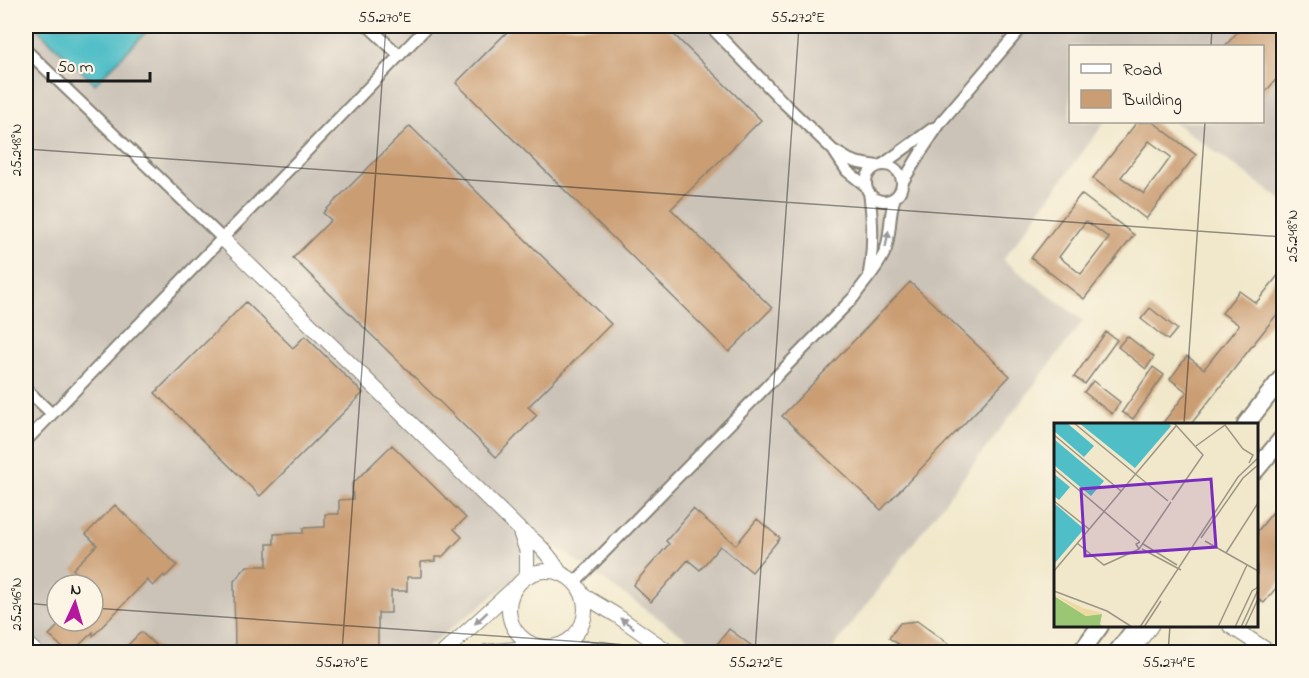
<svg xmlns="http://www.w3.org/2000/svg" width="1309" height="678" font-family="'Indie Flower',sans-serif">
<rect width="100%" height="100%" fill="#fcf5e5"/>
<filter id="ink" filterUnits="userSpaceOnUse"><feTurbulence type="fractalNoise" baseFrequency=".0167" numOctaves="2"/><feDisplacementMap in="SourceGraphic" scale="12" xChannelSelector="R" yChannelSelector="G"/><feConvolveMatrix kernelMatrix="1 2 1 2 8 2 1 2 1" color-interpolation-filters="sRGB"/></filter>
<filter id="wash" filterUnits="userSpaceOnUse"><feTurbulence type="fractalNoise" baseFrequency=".008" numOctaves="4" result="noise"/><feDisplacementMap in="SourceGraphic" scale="24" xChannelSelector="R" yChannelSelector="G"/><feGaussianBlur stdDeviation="1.35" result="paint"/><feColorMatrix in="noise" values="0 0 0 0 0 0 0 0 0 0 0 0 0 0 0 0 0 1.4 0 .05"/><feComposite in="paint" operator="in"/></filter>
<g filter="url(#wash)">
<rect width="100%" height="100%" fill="#f1e8cb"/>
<!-- industrial -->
<path fill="#cbc3b8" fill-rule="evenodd" d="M26 26H1283V201L1174 122H1262V46H1070V122H1105L1003 260 1083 321 830 652H707L556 547 421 652H26ZM57 585H93V621H57Z"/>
<!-- water -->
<path fill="#50bec7" stroke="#366d72" stroke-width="1.5" d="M34 26H152L95 84Z"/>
<g id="blocks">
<!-- building -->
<path fill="#ca9d73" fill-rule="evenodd" d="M513 26H665L761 120 671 209 772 308 729 352 456 83Z
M1243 26H1284V70L1263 95V46H1225Z
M1137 122H1153L1196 155 1146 219 1093 178ZM1149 141 1171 157 1144 194 1121 177Z
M410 126 611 324 528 407 537 415 496 457 293 258 331 220 323 213Z
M1081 194 1134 235 1084 299 1031 258ZM1086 221 1109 238 1081 274 1059 257Z
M1284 268V306L1274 318 1191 424H1162L1187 392 1170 379 1187 356 1204 369 1239 325 1222 313 1239 291 1256 303Z
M910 282 1010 376 881 510 782 416Z
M246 302 293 348 305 336 363 393 260 496 155 393Z
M1150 308 1177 329 1168 340 1141 319Z
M1106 332 1117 340 1085 384 1074 377Z
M1127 336 1154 357 1146 369 1118 347Z
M1153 367 1164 375 1133 419 1122 412Z
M1093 381 1120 402 1112 414 1084 392Z
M392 445 466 518 454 529 462 537 442 557H435V561L421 562V577H407V591H391V613H378V652H235L234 581 247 566H267V544H274V534L303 533V528L325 527V514H339V500L353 499 352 484Z
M1284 498V578L1264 603 1257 597V532Z
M115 505 177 565 165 577 164 575 153 586 147 580 93 636V632L72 652H67L49 635 63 621H93V585H72L80 577 73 569 97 545 86 534Z
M693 509 736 545 757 519 780 538 752 572 720 546 700 570 688 560 651 602 633 585 669 544 666 541Z
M917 621 960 652H910L889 638 900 623Z
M729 629 760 652H711Z
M141 632 163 652H121Z"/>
</g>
</g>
<g filter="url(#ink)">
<use href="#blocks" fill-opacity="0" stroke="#868274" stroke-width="1.5"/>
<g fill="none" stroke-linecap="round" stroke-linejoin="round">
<defs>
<path id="minor" d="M368 26 399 55
M710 26 785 104 833 150 850 160 859 163 877 166
M26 50 222 238
M835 153 847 171 866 186
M866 183a18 18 0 1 1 36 0a18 18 0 1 1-36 0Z
M882 165 933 128
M902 183 921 152 941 122 1023 26
M869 273C874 245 873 220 869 192
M26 389 52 414
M26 441 428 26
M575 582 854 297C864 282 880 266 886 249 891 232 889 214 895 197"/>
<path id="tertiary" d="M222 238 519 529C537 541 550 555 560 573
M519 529 527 552V576
M509 609a38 38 0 1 1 76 0a38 38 0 1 1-76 0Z
M584 596 616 615 669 652
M1230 626 1270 652
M26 643 36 652
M559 647 603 649 620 652
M444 652 514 588
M486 652 535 647
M1131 652 1151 626"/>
<path id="primary" d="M1246 424 1284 375
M1256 470 1284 436
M1081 652 1100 626
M1117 652 1137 626"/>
</defs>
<!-- minor casing -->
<use href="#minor" stroke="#868274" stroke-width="14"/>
<!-- tertiary casing -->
<use href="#tertiary" stroke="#868274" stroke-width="16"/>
<!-- primary casing -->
<use href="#primary" stroke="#868274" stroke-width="20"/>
<!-- minor -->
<use href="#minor" stroke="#fff" stroke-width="10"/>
<!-- tertiary -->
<use href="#tertiary" stroke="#fff" stroke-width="14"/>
<!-- primary -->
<use href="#primary" stroke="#fff" stroke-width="16"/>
</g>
<!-- one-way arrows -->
<defs><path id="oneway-solid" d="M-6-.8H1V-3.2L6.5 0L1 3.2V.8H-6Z" transform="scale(1.5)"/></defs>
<g fill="#999">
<use href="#oneway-solid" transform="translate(887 239) rotate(-80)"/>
<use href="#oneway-solid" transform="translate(481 618) rotate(137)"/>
<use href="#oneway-solid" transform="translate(627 623) rotate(-145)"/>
</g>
</g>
<!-- ticks -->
<path fill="none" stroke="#1c1c1c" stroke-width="1.5" stroke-opacity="0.45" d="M1211 46 1212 26M26 149 1284 237M1184 424 1205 122M26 603 57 606M93 608 728 652M342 652 386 26M755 652 799 26M1168 652 1170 626"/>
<!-- overview -->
<g transform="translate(1054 423)">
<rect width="204" height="204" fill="#f1e8cb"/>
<path d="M0 173 32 193 48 191 46 201 49 204H0Z" fill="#9bc774"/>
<path d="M0 171 29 185 49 190 32 193Z" fill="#eeda9e"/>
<path d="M0 0H13L40 23 30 34 0 8ZM114 0 117 3 81 45 25 0ZM0 16 50 58 37 73 0 42ZM0 51 16 64 5 77 0 73ZM0 80 30 106 0 141Z" fill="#50bec7"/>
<path fill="none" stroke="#9c9685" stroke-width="1.5" d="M20 0 114 78M0 12 67 68M142 23 171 2 189 26 199 32 195 40M0 46 86 119M118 77 149 32 120 0M0 78 35 106M147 115 189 55 204 42M151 118 204 148M86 119 82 121 85 126 117 79M23 120 50 142 85 126M89 121 123 142M88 126 127 147M172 130 204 80M0 148 122 3M0 168 53 188 78 204M86 204 184 54 204 35M90 204 107 178M164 204 193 142M181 204 198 168 204 164M187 204 204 167M191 204 204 176"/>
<path fill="#7b2cbf" fill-opacity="0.15" stroke="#7b2cbf" stroke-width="3" d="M157 56 162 124 31 133 27 66Z"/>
<rect width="204" height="204" fill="none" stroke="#1c1c1c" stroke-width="3"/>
</g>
<!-- margin -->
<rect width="1309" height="678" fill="none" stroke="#fcf5e5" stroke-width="66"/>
<!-- legend -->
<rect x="1069" y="45" width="195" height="78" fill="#fcf5e5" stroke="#a29e95" stroke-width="1.5"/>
<rect x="1081" y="64" width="30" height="9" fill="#ffffff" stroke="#a29e95" stroke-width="1.5"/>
<text x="1123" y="75" font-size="18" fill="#1c1c1c">Road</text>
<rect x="1081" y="90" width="30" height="18" fill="#ca9d73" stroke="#a29e95" stroke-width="1.5"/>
<text x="1123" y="105" font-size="18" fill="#1c1c1c">Building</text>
<!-- north arrow -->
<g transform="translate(75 603) rotate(4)"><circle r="28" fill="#fcf5e5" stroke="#a29e95" stroke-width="1.5"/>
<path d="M0-4.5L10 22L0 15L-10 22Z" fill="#b5179e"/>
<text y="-9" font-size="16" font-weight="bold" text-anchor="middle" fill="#1c1c1c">N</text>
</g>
<!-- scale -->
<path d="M48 72v9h102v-9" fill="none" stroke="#1c1c1c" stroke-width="3"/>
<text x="57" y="72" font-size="18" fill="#1c1c1c" stroke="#fcf5e5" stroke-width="4.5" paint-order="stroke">50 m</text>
<rect x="33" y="33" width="1243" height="612" fill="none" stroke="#1c1c1c" stroke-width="2"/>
<g font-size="15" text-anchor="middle" fill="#1c1c1c">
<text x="385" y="22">55.270°E</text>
<text x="798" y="22">55.272°E</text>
<text transform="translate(16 150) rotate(-90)" y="5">25.248°N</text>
<text transform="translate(1292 236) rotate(-90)" y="5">25.248°N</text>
<text transform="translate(16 604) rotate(-90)" y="5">25.246°N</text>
<text x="342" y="667">55.270°E</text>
<text x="756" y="667">55.272°E</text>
<text x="1169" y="667">55.274°E</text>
</g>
</svg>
